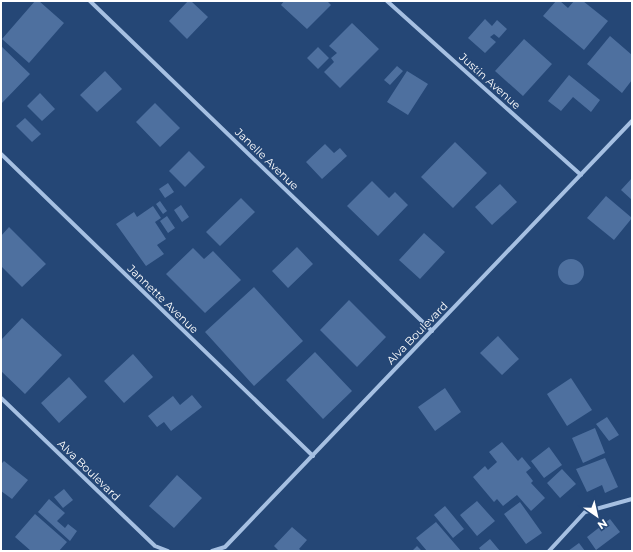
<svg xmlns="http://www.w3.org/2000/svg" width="633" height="552" font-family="Montserrat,sans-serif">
<rect width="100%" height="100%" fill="#254776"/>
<!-- building -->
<path fill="#4e709f" d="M35 1H39L64 23 29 63 2 39Z
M188 1H191L208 17 187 39 169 21Z
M284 1H327L331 5 307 29 281 5Z
M556 1H560L568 8 574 1H583L608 21 584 50 543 16Z
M485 19 492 26 497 20 507 29 499 38 494 34 490 37 496 42 485 53 468 38Z
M352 23 379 49 340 88 324 72 334 62 331 58 337 53 329 46Z
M610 36 632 55V80L622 93 587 64Z
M524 39 552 64 523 96 495 71Z
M1 46 30 74 1 104Z
M318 47 329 58 318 69 307 58Z
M397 66 403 71 390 85 384 80Z
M105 71 122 89 97 112 80 95Z
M407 71 428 84 408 115 387 102Z
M569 75 600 100 591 112 573 97 561 111 548 101Z
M40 93 55 109 42 121 27 106Z
M155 103 180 128 160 147 136 122Z
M25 118 41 134 32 142 16 126Z
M455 142 487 173 453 208 421 177Z
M325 144 334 153 340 148 347 156 322 179 306 162Z
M189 151 205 167 185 187 169 171Z
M632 178V200L621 190Z
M372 181 389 198 395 192 408 205 378 236 347 206Z
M168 183 174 192 165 198 159 189Z
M500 184 517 202 492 225 475 207Z
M606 196 632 218 614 240 587 218Z
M241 198 255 212 220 246 206 232Z
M160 201 167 211 163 214 156 204Z
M181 205 189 217 182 222 174 210Z
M153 206 161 218 155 222 166 239 157 245 164 254 146 266 116 224 134 212 137 217Z
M167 216 175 228 168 233 160 221Z
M9 227 46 264 22 287 1 266V236Z
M424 233 445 252 420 279 399 260Z
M297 247 313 264 288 288 272 271Z
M193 248 204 259 213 251 241 280 205 313 166 274Z
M558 272a13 13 0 1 1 26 0a13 13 0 1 1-26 0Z
M254 287 303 341 254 386 205 332Z
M349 300 386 337 357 367 320 330Z
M22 318 62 355 25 394 1 371V340Z
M498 336 519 359 502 375 480 353Z
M315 352 352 391 323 419 286 380Z
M133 354 153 377 124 403 104 381Z
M69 377 87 397 59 423 41 403Z
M571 378 592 410 567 426 547 394Z
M445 388 461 412 435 431 418 407Z
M192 395 202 407 171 431 164 422 157 427 148 416 173 396 180 405Z
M607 417 619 435 609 441 596 424Z
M595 428 605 453 583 463 572 438Z
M502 442 518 461 522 457 531 468 526 472 533 481 531 483 545 498 531 511 517 495 503 506 497 499 494 502 473 477 485 466 488 470 497 462 489 452Z
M549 447 562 465 544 478 531 461Z
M605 458 618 487 605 493 602 485 587 492 576 469Z
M4 461 28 480 12 499 1 491V464Z
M562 469 576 484 560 498 547 483Z
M177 475 202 498 174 528 149 506Z
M64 489 73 500 63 508 54 497Z
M49 499 65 513 57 521 65 528 68 524 77 531 70 541 38 512Z
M477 501 495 521 477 536 460 515Z
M520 502 542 533 526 544 504 514Z
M445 506 464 529 453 538 434 515Z
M35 514 67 542 59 551H31L15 537Z
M610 519 620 532 596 550 587 537Z
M436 522 461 551H427L416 538Z
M292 527 307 540 299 549 302 551H279L274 546Z
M490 539 500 551H481L479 548Z
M579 543 585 551H568Z
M417 546 422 551H412Z"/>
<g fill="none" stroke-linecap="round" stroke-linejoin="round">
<!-- street -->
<path stroke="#a6c0e2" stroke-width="4" d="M90 1 432 331
M387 1 581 175
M1 154 313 456
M1 398 155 546 168 551
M212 551 225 547 632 121
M549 551 585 512 632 499"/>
</g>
<g text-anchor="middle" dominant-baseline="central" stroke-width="3" stroke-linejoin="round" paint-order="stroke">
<!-- street labels -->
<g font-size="11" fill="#fff" stroke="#254776">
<text transform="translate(490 81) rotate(42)">Justin Avenue</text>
<text transform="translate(267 159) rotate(44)">Janelle Avenue</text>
<text transform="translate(163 299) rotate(44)">Jannette Avenue</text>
<text transform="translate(417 333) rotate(-46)">Alva Boulevard</text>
<text transform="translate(89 470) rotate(44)">Alva Boulevard</text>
</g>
</g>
<!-- border -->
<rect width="633" height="552" fill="none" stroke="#ffffff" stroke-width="4"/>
<!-- north arrow -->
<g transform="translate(597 516) rotate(146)" stroke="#254776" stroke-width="3" paint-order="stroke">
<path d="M0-3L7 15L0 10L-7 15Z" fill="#ffffff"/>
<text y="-6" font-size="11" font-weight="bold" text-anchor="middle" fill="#ffffff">N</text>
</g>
</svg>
